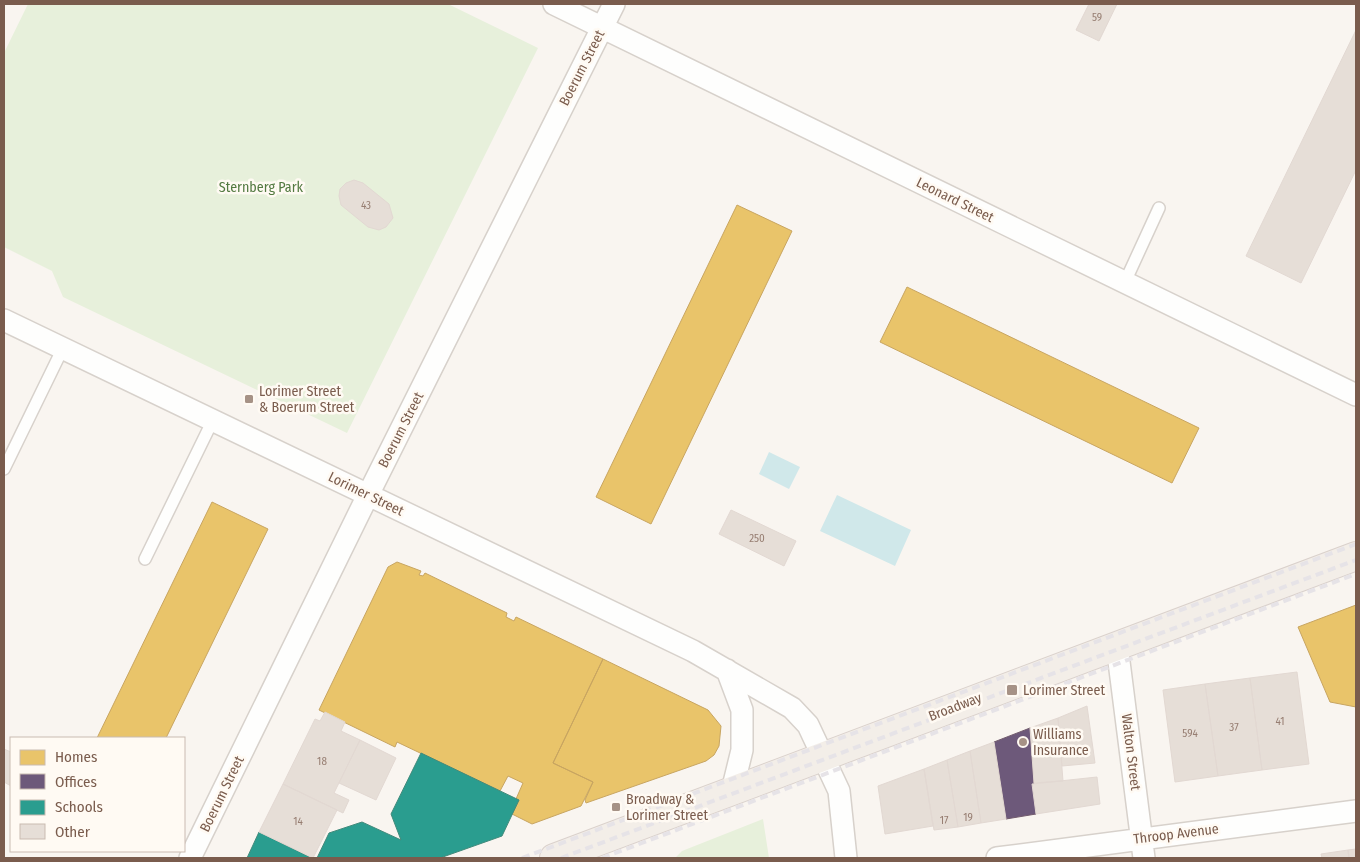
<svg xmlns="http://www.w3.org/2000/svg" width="1360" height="862" font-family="'Fira Sans Condensed',sans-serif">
<rect width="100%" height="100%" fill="#f9f5f0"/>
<!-- green -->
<path fill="#e7f0db" d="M28 4H448L538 48 347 433 63 297 52 271 4 247V53Z
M763 819 769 858H675L682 851Z"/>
<!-- water -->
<path fill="#d0e8ea" d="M769 452 800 467 789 489 759 474Z
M837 495 911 530 895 566 820 531Z"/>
<!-- homes -->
<path fill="#e9c46a" stroke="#c8a561" d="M737 205 792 231 651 524 596 497Z
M907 287 1199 428 1172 483 880 342Z
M212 502 268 529 166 738H97Z
M397 562 421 571 419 575 423 576 425 573 507 613 506 617 514 621 516 617 603 659 553 763 593 782 581 806 532 824 512 814 519 800 516 799 523 783 508 776 500 791 397 742 395 747 319 710 388 567Z
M1356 605V707L1330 702 1298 627Z
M603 659 708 710 721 726 719 746 714 755 706 761 586 803 585 800 593 782 553 763Z"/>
<!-- offices -->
<path fill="#6d597a" stroke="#715a6c" d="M1030 728 1036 814 1006 819 994 742Z"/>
<!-- schools -->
<path fill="#2a9d8f" stroke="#428a7b" d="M421 753 519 800 502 836 440 858H317L329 833 362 822 401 840 391 814Z
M259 832 312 858H247Z"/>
<!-- building -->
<path fill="#e6ded7" stroke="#e2d8d2" d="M1089 4H1117L1099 41 1076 30Z
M1356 30V170L1301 283 1246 256Z
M354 180 363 183 389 204 393 218 386 227 379 230 368 227 341 205 339 196 340 189 346 183Z
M731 510 796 541 784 566 719 534Z
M1297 672 1309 764 1262 770 1250 678Z
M1250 678 1262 770 1218 776 1205 684Z
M1205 684 1218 776 1175 782 1163 690Z
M1087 706 1095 763 1062 766 1058 718Z
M325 712 345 722 341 731 360 740 334 793 349 800 343 813 283 784 315 719 320 721Z
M1058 718 1063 781 1034 783 1030 728Z
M360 740 396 758 376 800 339 783Z
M994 742 1006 819 981 823 970 751Z
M4 749 11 752V786L4 782Z
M970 751 981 823 958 827 947 760Z
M947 760 958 827 934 830 924 769Z
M924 769 933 826 885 834 878 786Z
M1097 777 1100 804 1036 814 1032 784Z
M283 784 337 810 313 858 259 832Z
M1356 849V858H1349L1348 850Z
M1348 850 1349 858H1322L1321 854Z"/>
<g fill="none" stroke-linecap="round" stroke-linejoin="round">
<defs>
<path id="lane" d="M1125 282 1159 208
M4 469 63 348
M145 559 213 420"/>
<path id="street" d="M554 4 1356 395
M4 320 693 651 792 708 808 725 839 791 846 858
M1117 646 1144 858
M727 670 742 710V750L732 791
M190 858 368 495 614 4
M997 858 1356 811"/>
<path id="primary" d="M554 858 1356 556"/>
</defs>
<!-- lane casing -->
<use href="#lane" stroke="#d7d1cb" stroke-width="14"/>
<!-- street casing -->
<use href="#street" stroke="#d7d1cb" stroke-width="24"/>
<!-- primary casing -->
<use href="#primary" stroke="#dad1cc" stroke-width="30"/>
<!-- lane -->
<use href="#lane" stroke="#fefefd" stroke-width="11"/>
<!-- street -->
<use href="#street" stroke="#fefefd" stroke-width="21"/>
<!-- primary -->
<use href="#primary" stroke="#f3eee8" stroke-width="28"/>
<!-- rail -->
<path stroke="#e6e3e7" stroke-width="4" stroke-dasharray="8 5" stroke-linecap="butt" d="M522 858 1356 544
M561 858 1356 560
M602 858 1356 574"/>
</g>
<!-- markers -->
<g fill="#a69286" stroke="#fffaf3" stroke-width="2">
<rect x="244" y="394" width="10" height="10" rx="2.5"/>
<rect x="1006" y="684" width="12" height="12" rx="2.5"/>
<circle cx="1023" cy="742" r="5"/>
<rect x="611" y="802" width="10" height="10" rx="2.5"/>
</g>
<g text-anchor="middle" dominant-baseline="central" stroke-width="5" stroke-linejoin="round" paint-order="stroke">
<!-- number labels -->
<g font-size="11" fill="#977e72">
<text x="1097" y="17">59</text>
<text x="366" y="205">43</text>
<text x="757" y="538">250</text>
<text x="1280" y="721">41</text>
<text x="1234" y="727">37</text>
<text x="1190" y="733">594</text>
<text x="322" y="761">18</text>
<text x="968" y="817">19</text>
<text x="944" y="820">17</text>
<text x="298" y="821">14</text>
</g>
<!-- street labels -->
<g font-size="14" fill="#7a5c4d" stroke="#fffaf3">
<text transform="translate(582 68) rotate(-63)">Boerum Street</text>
<text transform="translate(955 200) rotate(26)">Leonard Street</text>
<text transform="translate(401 430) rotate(-63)">Boerum Street</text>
<text transform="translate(366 494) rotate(26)">Lorimer Street</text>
<text transform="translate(955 707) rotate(-21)">Broadway</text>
<text transform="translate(1131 752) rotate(83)">Walton Street</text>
<text transform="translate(222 794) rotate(-64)">Boerum Street</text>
<text transform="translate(1176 834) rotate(-7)">Throop Avenue</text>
</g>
<!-- park labels -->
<g font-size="14" fill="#537a41" stroke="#fffaf3">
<text x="261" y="187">Sternberg Park</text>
</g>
<!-- poi labels -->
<g font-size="14" fill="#7a5c4d" stroke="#fffaf3" text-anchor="start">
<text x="259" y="391">Lorimer Street<tspan x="259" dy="16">&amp; Boerum Street</tspan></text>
<text x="1023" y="690">Lorimer Street</text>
<text x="1033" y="734">Williams<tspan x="1033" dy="16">Insurance</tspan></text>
<text x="626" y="799">Broadway &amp;<tspan x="626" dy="16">Lorimer Street</tspan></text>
</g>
</g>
<!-- border -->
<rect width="1360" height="862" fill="none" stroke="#7a5c4d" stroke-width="10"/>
<!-- legend -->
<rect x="10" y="737" width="175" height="115" fill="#fffaf3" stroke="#cabbb1"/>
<rect x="20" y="750" width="25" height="15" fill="#e9c46a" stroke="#cabbb1"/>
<text x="55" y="762" font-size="15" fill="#7a5c4d">Homes</text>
<rect x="20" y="774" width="25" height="15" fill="#6d597a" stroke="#cabbb1"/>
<text x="55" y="787" font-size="15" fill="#7a5c4d">Offices</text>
<rect x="20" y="800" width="25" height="15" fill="#2a9d8f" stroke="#cabbb1"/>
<text x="55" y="812" font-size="15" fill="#7a5c4d">Schools</text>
<rect x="20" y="824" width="25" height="15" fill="#e6ded7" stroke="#cabbb1"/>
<text x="55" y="837" font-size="15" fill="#7a5c4d">Other</text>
</svg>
